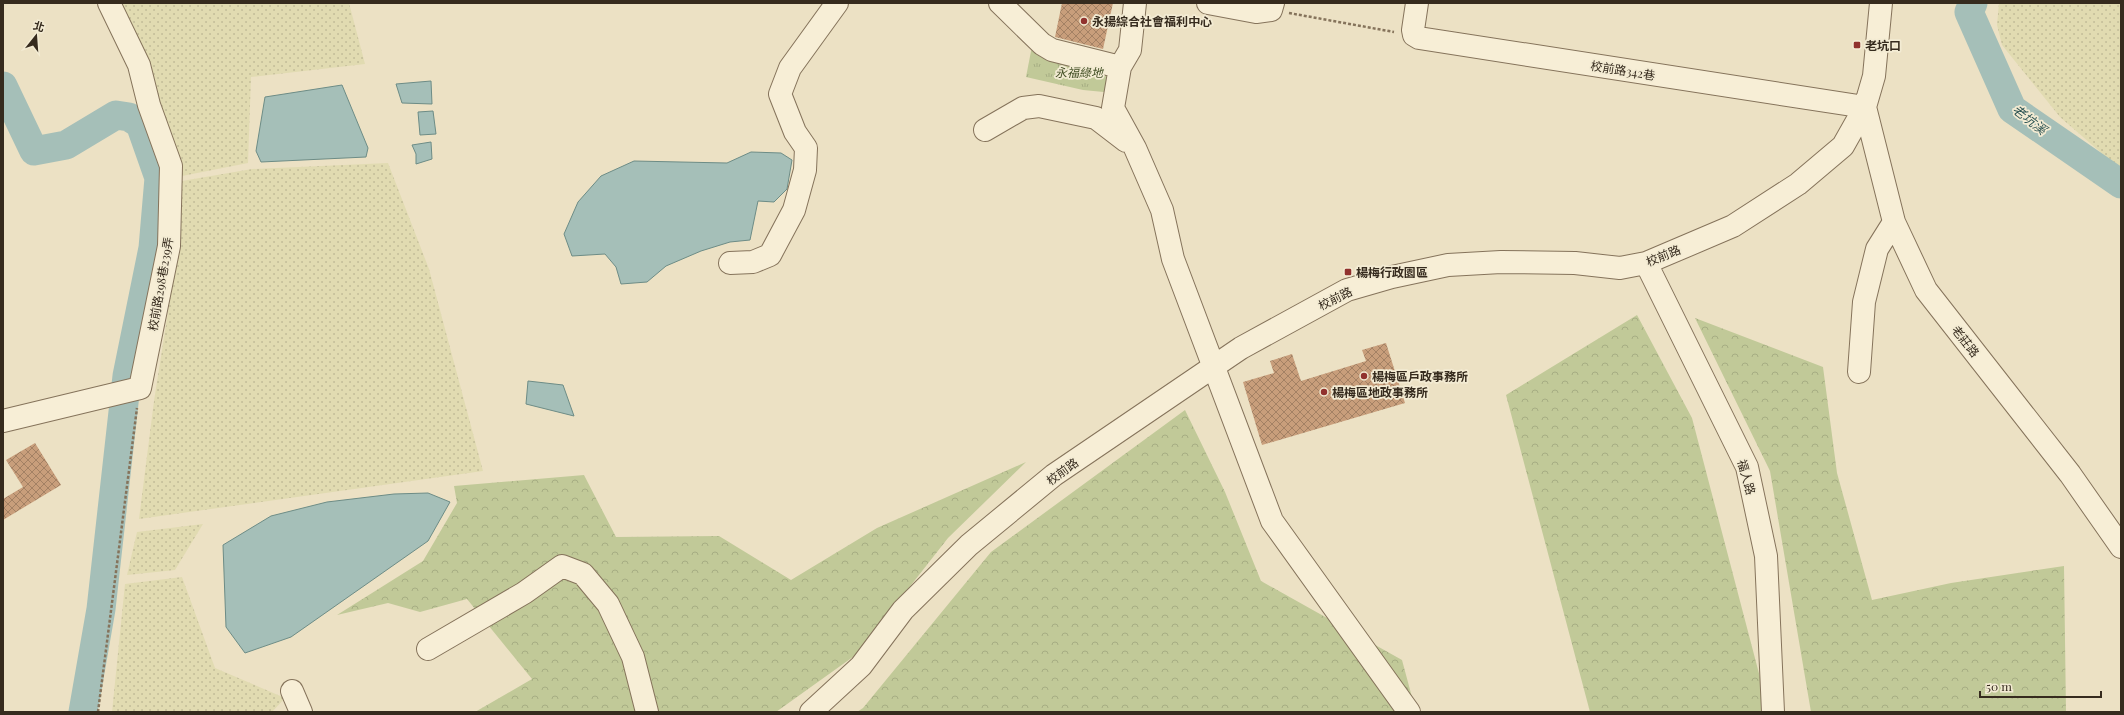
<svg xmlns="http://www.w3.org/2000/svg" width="2124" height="715" font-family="'Playfair Display','Noto Sans TC',serif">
<defs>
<pattern id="farmland-dots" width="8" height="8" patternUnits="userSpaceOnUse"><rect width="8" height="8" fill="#e1dbb1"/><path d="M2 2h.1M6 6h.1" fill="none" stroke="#c2bc98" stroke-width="1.8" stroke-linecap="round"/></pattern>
<pattern id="grass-tufts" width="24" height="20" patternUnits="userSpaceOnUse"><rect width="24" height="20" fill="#c1c998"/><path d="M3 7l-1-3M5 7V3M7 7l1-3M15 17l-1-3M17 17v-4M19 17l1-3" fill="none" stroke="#a6ad83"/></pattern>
<pattern id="forest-crowns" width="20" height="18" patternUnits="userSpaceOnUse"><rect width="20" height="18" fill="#c1c998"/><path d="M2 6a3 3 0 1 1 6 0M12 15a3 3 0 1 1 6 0" fill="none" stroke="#a6ad83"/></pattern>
<pattern id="building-cross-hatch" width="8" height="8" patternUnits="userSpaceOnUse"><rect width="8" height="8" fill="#c89e7b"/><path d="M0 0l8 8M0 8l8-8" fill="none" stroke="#a38164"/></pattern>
</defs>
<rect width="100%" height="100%" fill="#ece1c4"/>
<!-- farmland -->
<path fill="url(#farmland-dots)" d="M121 3H349L365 64 251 77 248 163 182 176 148 65Z
M1999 3H2121V170L2060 117 2002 45 1997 25Z
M388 163 429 269 483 471 139 519 154 401 181 229 182 181 252 169Z
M203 524 175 570 127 575 137 532Z
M182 577 215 668 285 698 272 712H112L125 584Z"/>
<!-- grass -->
<path fill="url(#grass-tufts)" d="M1033 41 1106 60 1114 93 1083 90 1026 77Z"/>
<!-- forest -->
<path fill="url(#forest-crowns)" d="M1637 315 1692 418 1762 685 1761 712H1590L1506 395Z
M1695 318 1823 367 1837 473 1872 600 1951 583 2064 566 2066 712H1811L1770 471Z
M1185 410 1225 492 1261 581 1402 660 1416 712H857L863 708 991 552Z
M1026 462 948 538 857 654 776 712H475L532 679 467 599 420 612 388 603 337 615 423 561 457 503 454 486 584 475 616 537 719 536 791 580 877 528Z"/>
<!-- water -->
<path fill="#a5bfb8" stroke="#6d8c86" d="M431 81 432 104 402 103 396 84Z
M342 85 368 148 366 157 261 162 256 151 265 97Z
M433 111 436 134 420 135 418 112Z
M431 142 432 159 416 164V154L412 145Z
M751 152 781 153 792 160 787 189 774 202 758 201 750 240 730 242 701 251 666 266 647 282 621 284 616 267 605 254 572 256 564 234 578 202 601 176 634 161 727 163Z
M528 381 563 385 574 416 526 404Z
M428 493 450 502 428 541 291 637 245 653 226 627 223 545 271 516 327 502 394 494Z"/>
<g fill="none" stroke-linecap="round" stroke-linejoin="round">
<!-- river -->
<path stroke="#a5bfb8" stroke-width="29" d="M1973 3 1969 12 2012 109 2121 184
M3 86 34 151 66 145 116 115 129 117 140 124 159 178 153 248 127 376 101 609 83 712"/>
</g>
<!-- building -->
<path fill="url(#building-cross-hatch)" d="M1062 3H1113L1103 49 1055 37Z
M1386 343 1405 403 1262 445 1243 382 1274 373 1270 361 1292 354 1301 381 1366 361 1362 350Z
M35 443 61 485 3 520V499L23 487 6 460Z"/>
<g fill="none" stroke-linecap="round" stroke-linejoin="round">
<defs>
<path id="minor" d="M1000 3 1042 44 1052 50 1120 67 1113 108 1135 148 1162 210 1173 259 1272 521 1409 712
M1208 3 1256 12 1271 10 1273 3
M1417 3 1413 30 1414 35 1419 38 1865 107
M1120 67 1130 50 1135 3
M1865 107 1894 222 1926 290 2070 474 2121 547
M985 130 1023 108 1039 106 1096 118 1126 141
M730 263 753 262 770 255 794 210 805 170 806 148 795 132 780 94 790 68 837 3
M1646 263 1747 467 1766 556 1773 712
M1859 372 1864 302 1877 249 1894 222
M3 421 140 388 169 246 171 166 149 105 139 65 109 3
M428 649 524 593 562 566 583 574 608 604 633 657 647 712
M292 691 301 712
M811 712 861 666 903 610 969 545 1054 475 1241 348 1347 290 1392 277 1448 265 1501 262 1575 263 1620 268 1646 263 1733 226 1798 184 1843 146 1865 107 1874 76 1881 3"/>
</defs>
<!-- minor casing -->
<use href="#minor" stroke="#85735b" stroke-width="24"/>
<!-- path -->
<path stroke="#85735b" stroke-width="2.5" stroke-dasharray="3 2" stroke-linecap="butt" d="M1289 13 1394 32
M98 712 137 408"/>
<!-- minor -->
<use href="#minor" stroke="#f7eed6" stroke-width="22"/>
</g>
<!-- markers -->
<g fill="#91322e" stroke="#f3ebd3" stroke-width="1.5">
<circle cx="1084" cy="21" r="4"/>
<rect x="1853" y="41" width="8" height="8" rx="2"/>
<rect x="1344" y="268" width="8" height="8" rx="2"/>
<circle cx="1364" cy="376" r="4"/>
<circle cx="1324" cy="392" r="4"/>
</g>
<g text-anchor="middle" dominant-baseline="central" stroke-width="3.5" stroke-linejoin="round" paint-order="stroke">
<!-- poi labels -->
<g font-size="12" font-weight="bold" fill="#362b1e" stroke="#f3ebd3" text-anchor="start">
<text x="1092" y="21">永揚綜合社會福利中心</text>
<text x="1865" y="45">老坑口</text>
<text x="1356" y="272">楊梅行政園區</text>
<text x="1372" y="376">楊梅區戶政事務所</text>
<text x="1332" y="392">楊梅區地政事務所</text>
</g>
<!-- street labels -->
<g font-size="12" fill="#362b1e" stroke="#f3ebd3">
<text transform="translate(1623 70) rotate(9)">校前路342巷</text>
<text transform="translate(1663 255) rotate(-22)">校前路</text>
<text transform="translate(160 284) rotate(-80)">校前路298巷239弄</text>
<text transform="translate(1335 298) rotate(-26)">校前路</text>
<text transform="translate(1966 341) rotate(52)">老莊路</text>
<text transform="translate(1062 471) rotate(-36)">校前路</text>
<text transform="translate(1747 477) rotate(74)">福人路</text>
</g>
<!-- park labels -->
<g font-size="12" font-style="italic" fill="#445126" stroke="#f3ebd3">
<text x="1079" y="72">永福綠地</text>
</g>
<!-- water labels -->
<g font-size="13" font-style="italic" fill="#2e5554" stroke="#f3ebd3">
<text transform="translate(2030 119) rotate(38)">老坑溪</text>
</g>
</g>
<!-- border -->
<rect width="2124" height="715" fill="none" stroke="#362b1e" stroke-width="8"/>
<!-- north arrow -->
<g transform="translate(36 36) rotate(17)" stroke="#f3ebd3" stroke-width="3" paint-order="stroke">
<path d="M0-3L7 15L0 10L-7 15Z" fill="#362b1e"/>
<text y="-6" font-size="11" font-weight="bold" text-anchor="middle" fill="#362b1e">北</text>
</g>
<!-- scale -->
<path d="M1980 691v6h121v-6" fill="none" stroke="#362b1e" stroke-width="2"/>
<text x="1986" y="691" font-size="12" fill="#362b1e" stroke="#f3ebd3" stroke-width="3" paint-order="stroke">50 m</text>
</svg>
